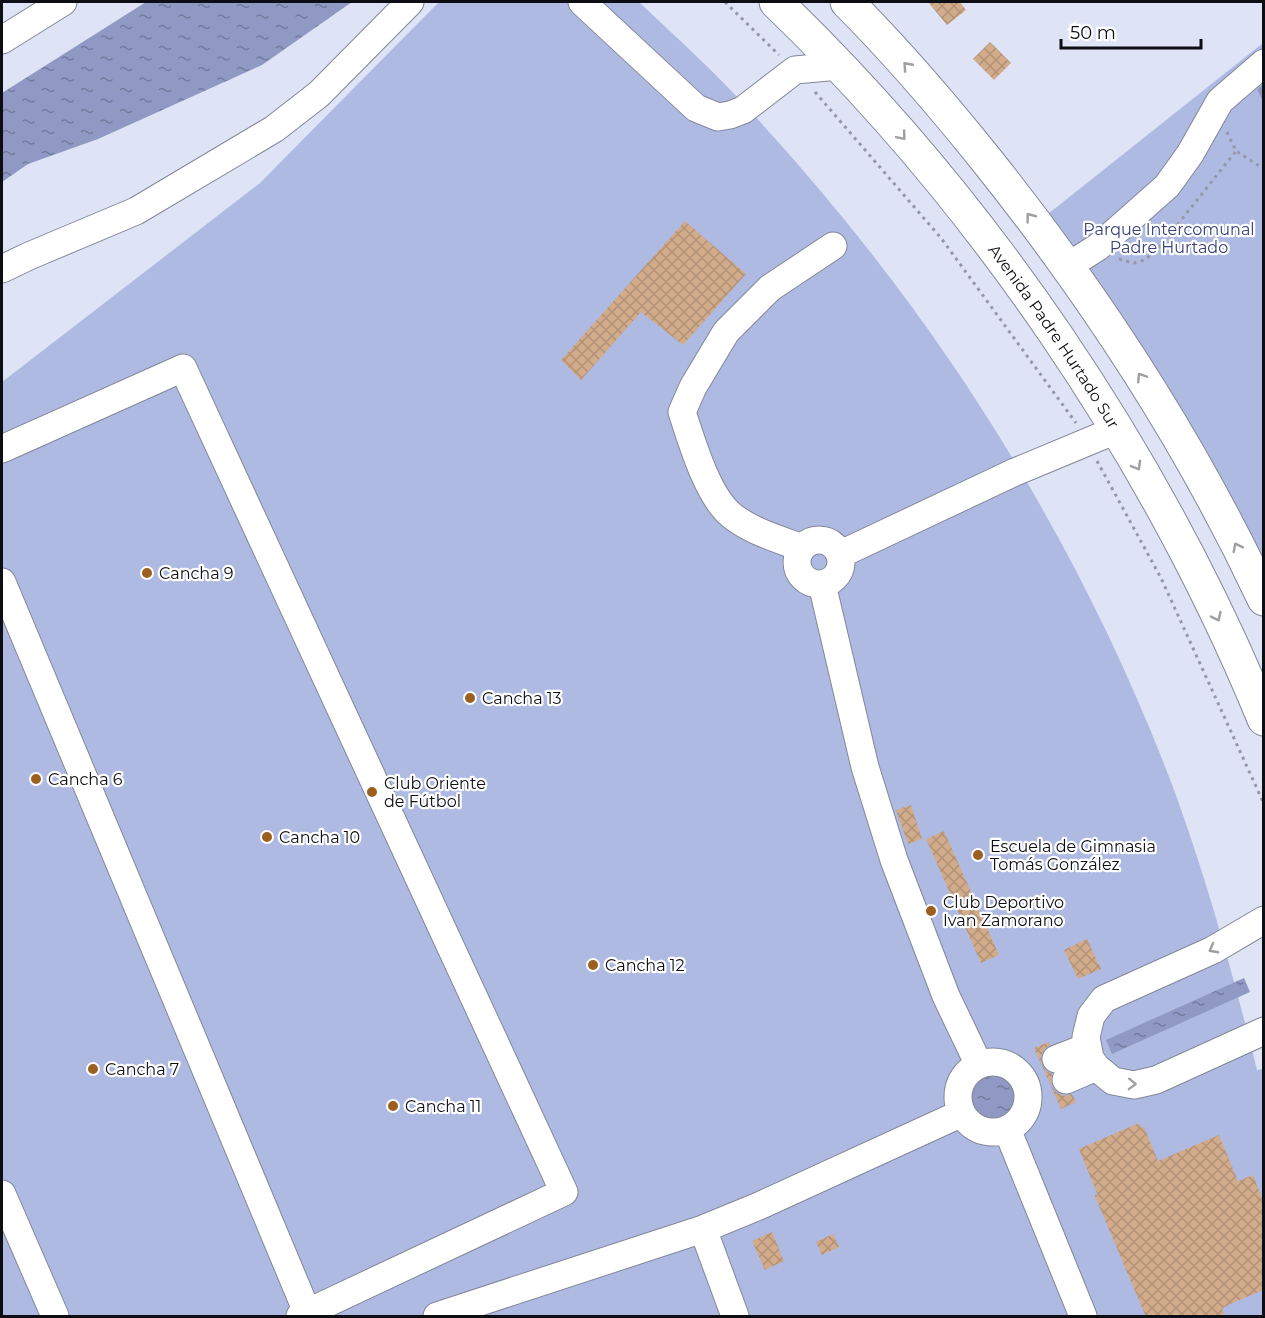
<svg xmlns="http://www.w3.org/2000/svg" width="1265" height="1318" font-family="Montserrat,sans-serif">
<defs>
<pattern id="water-ripples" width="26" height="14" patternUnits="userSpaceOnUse" patternTransform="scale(1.5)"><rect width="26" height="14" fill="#8f99c3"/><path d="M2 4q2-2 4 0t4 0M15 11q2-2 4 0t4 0" fill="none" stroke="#737b9d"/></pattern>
<pattern id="building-cross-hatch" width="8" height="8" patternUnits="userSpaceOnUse" patternTransform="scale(1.5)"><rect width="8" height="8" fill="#d1ab8a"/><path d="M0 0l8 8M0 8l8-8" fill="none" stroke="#b29276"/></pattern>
</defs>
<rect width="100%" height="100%" fill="#dee3f6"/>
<!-- park -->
<path fill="#afbae3" d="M439 2H639C677 38 716 73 751 112 935 310 1083 544 1177 798 1209 887 1234 978 1257 1070L1263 1069V1316H2V382L260 183Z
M1263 43V579L1043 218Z"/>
<!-- water -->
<path fill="url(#water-ripples)" d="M146 2H352L262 65 98 139 28 164 2 182V93Z
M1244 978 1250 992 1112 1054 1106 1040Z
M969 1095a23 23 0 1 1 46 0a23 23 0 1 1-46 0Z"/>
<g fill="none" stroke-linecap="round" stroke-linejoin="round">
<!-- stream -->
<path stroke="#8f99c3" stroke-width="5" d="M1264 87 1260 90 1264 98"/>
</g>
<!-- building -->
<path fill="url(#building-cross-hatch)" d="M928 2H960L966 10 947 25Z
M990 42 1011 63 994 80 973 59Z
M685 221 746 274 683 345 641 312 581 380 561 360Z
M911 805 922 839 908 844 896 810Z
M944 831 999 955 981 963 926 839Z
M1087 939 1101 969 1078 979 1064 950Z
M1049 1042 1050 1045 1044 1049 1041 1056 1042 1065 1046 1071 1052 1074 1051 1086 1056 1092 1064 1096 1072 1094 1076 1102 1061 1109 1034 1048Z
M1139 1123 1141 1128 1144 1127 1158 1161 1219 1135 1238 1181 1253 1175 1263 1201V1290L1228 1305 1222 1309 1225 1317H1146L1094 1194 1098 1196 1079 1149Z
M772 1232 784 1261 765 1270 752 1241Z
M833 1234 839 1247 822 1255 816 1242Z"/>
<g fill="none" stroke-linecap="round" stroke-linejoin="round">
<defs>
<path id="minor" d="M582 2 696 108 718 117 730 115 743 110 795 70 839 66
M2 40 63 2
M1063 260 1073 263 1098 247 1167 186 1190 154 1220 101 1264 63
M2 269 29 256 136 211 274 129 319 94 410 2
M2 449 183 368 564 1192 300 1316
M797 562a22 22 0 1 1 44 0a22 22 0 1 1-44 0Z
M802 548C779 539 750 531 731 515 707 495 692 442 682 412L693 387 726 332 770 288 833 246
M841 554 1015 472 1116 430
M2 582 307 1312
M822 584 865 767 894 860 946 996 979 1065
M1264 920 1213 950 1104 999 1091 1016 1086 1037 1090 1058 1096 1067 1113 1081 1134 1085 1156 1080 1264 1031
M1056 1059 1087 1047
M958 1097a35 35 0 1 1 70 0a35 35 0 1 1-70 0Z
M1066 1080 1096 1067
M1007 1129 1083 1316
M2 1194 55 1316
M703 1229 735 1316
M437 1316 703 1229 759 1206 962 1113"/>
<g id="major">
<path id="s1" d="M776 2C982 200 1155 454 1264 719"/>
<path d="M847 2C897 52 944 107 988 162 1095 296 1191 443 1264 599"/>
</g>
</defs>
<!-- minor casing -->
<use href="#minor" stroke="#828798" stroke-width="29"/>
<!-- major casing -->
<use href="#major" stroke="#828798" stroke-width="35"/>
<!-- path -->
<path stroke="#9598a7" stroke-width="3" stroke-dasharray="3 4.5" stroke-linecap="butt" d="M725 2 779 55
M815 92 941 238 1076 423
M1227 132 1236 151 1264 169
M1119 259 1134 263 1145 260 1163 243 1236 151
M1097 461 1161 578 1264 804"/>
<!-- minor -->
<use href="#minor" stroke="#fff" stroke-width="27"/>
<!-- major -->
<use href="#major" stroke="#fff" stroke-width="33"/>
</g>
<!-- one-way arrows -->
<defs><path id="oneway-chevron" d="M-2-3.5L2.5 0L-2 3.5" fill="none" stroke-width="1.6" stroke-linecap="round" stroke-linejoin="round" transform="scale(1.5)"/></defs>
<g stroke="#9e9fa1">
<use href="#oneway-chevron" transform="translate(907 66) rotate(-132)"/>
<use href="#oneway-chevron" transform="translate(902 136) rotate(50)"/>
<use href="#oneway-chevron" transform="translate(1030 217) rotate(-127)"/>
<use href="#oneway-chevron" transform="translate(1141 377) rotate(-123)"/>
<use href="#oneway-chevron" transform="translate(1137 466) rotate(60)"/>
<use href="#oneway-chevron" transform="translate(1237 547) rotate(-117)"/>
<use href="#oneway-chevron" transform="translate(1217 617) rotate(64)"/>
<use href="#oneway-chevron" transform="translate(1213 949) rotate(152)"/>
<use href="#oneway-chevron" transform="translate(1132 1084) rotate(2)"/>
</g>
<!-- markers -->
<g fill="#9b5f20" stroke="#fff" stroke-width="2">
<circle cx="147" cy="573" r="6"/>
<circle cx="470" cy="698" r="6"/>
<circle cx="36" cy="779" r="6"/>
<circle cx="372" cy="792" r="6"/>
<circle cx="267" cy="837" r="6"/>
<circle cx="978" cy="855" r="6"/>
<circle cx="931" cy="911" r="6"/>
<circle cx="593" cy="965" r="6"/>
<circle cx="93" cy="1069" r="6"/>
<circle cx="393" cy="1106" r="6"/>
</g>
<g text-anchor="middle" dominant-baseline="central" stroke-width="4.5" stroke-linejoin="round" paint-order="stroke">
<!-- park labels -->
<g font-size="16" fill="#384178" stroke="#fff">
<text x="1169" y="229">Parque Intercomunal<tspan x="1169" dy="18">Padre Hurtado</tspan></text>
</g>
<!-- street labels -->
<g font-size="16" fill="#0d0e14" stroke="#fff">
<text stroke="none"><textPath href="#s1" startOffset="436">Avenida Padre Hurtado Sur</textPath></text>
</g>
<!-- poi labels -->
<g font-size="16" fill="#0d0e14" stroke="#fff" text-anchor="start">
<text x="159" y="573">Cancha 9</text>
<text x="482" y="698">Cancha 13</text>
<text x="48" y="779">Cancha 6</text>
<text x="384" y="783">Club Oriente<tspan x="384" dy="18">de Fútbol</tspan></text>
<text x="279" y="837">Cancha 10</text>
<text x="990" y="846">Escuela de Gimnasia<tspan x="990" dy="18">Tomás González</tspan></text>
<text x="943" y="902">Club Deportivo<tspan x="943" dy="18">Ivan Zamorano</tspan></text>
<text x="605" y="965">Cancha 12</text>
<text x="105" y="1069">Cancha 7</text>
<text x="405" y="1106">Cancha 11</text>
</g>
</g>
<!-- border -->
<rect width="1265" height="1318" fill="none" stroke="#0d0e14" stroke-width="6"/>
<!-- scale -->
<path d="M1061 39v9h140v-9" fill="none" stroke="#0d0e14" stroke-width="3"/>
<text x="1070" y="39" font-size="18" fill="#0d0e14" stroke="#ffffff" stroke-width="4.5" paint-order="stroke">50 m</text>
</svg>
